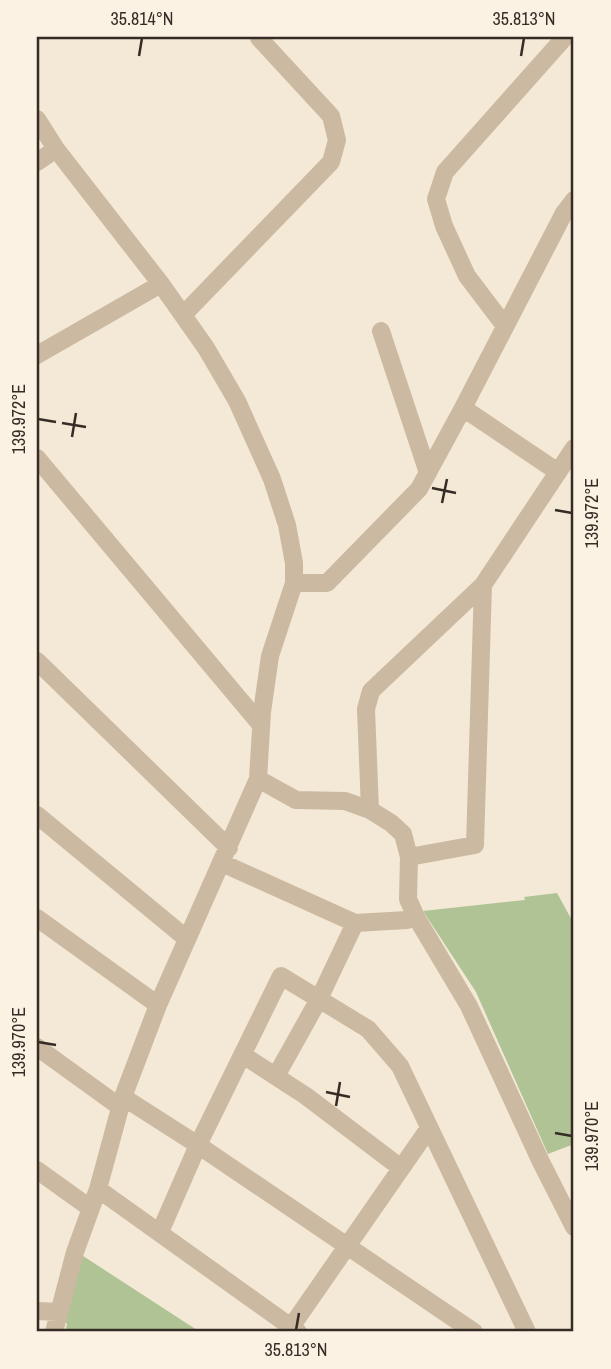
<svg xmlns="http://www.w3.org/2000/svg" width="611" height="1369" font-family="'Archivo Narrow',sans-serif">
<rect width="100%" height="100%" fill="#f3e9d6"/>
<!-- green -->
<path fill="#afc395" d="M557 893 574 924V1144L548 1154 476 992 423 911 525 900 524 897Z
M80 1254 200 1332H65L67 1324 63 1318Z"/>
<g fill="none" stroke-linecap="round" stroke-linejoin="round">
<!-- minor -->
<path stroke="#ccb9a1" stroke-width="18" d="M37 119 56 149 161 284 206 348 237 401 272 479 287 525 294 563V583L270 656 262 712 258 779 158 1005 123 1097 98 1189 75 1252 54 1332
M37 162 56 149
M183 315 331 162 337 140 331 116 259 38
M505 326 467 276 444 226 436 199 445 172 565 37
M381 331 428 473
M37 355 161 284
M463 408 558 472
M37 458 261 725
M294 583H327L419 489 463 408 564 213 574 200
M37 661 229 848
M258 779 296 800 345 801 370 810 391 823 403 834 409 857 408 899 416 917 469 1006 541 1162 574 1227
M370 810 366 709 371 691 483 585 574 448
M37 815 187 939
M409 857 475 845 483 585
M222 863 355 923 407 920 416 917
M37 918 158 1005
M37 1047 120 1107
M243 1055 306 1096 401 1168
M276 1076 319 999 355 923
M123 1097 198 1145 474 1332
M37 1170 90 1208
M98 1189 298 1332
M160 1232 198 1145 281 976 368 1029 400 1066 527 1332
M37 1311 59 1312
M291 1327 425 1134 430 1131"/>
</g>
<!-- ticks -->
<path fill="none" stroke="#352c25" stroke-width="2.5" d="M139 56 142 38M521 56 524 38M38 419 56 422M62 423 86 427M72 437 76 413M432 488 456 493M442 503 447 479M555 510 572 513M38 1042 56 1045M326 1092 350 1097M336 1106 340 1082M555 1133 572 1136M296 1330 299 1313"/>
<!-- border -->
<rect width="611" height="1369" fill="none" stroke="#fbf2e3" stroke-width="77"/>
<rect x="38" y="38" width="534" height="1292" fill="none" stroke="#352c25" stroke-width="2.5"/>
<g font-size="18" text-anchor="middle" fill="#352c25">
<text x="142" y="25">35.814°N</text>
<text x="524" y="25">35.813°N</text>
<text transform="translate(19 419) rotate(-90)" y="6">139.972°E</text>
<text transform="translate(592 513) rotate(-90)" y="6">139.972°E</text>
<text transform="translate(19 1042) rotate(-90)" y="6">139.970°E</text>
<text transform="translate(592 1136) rotate(-90)" y="6">139.970°E</text>
<text x="296" y="1356">35.813°N</text>
</g>
</svg>
